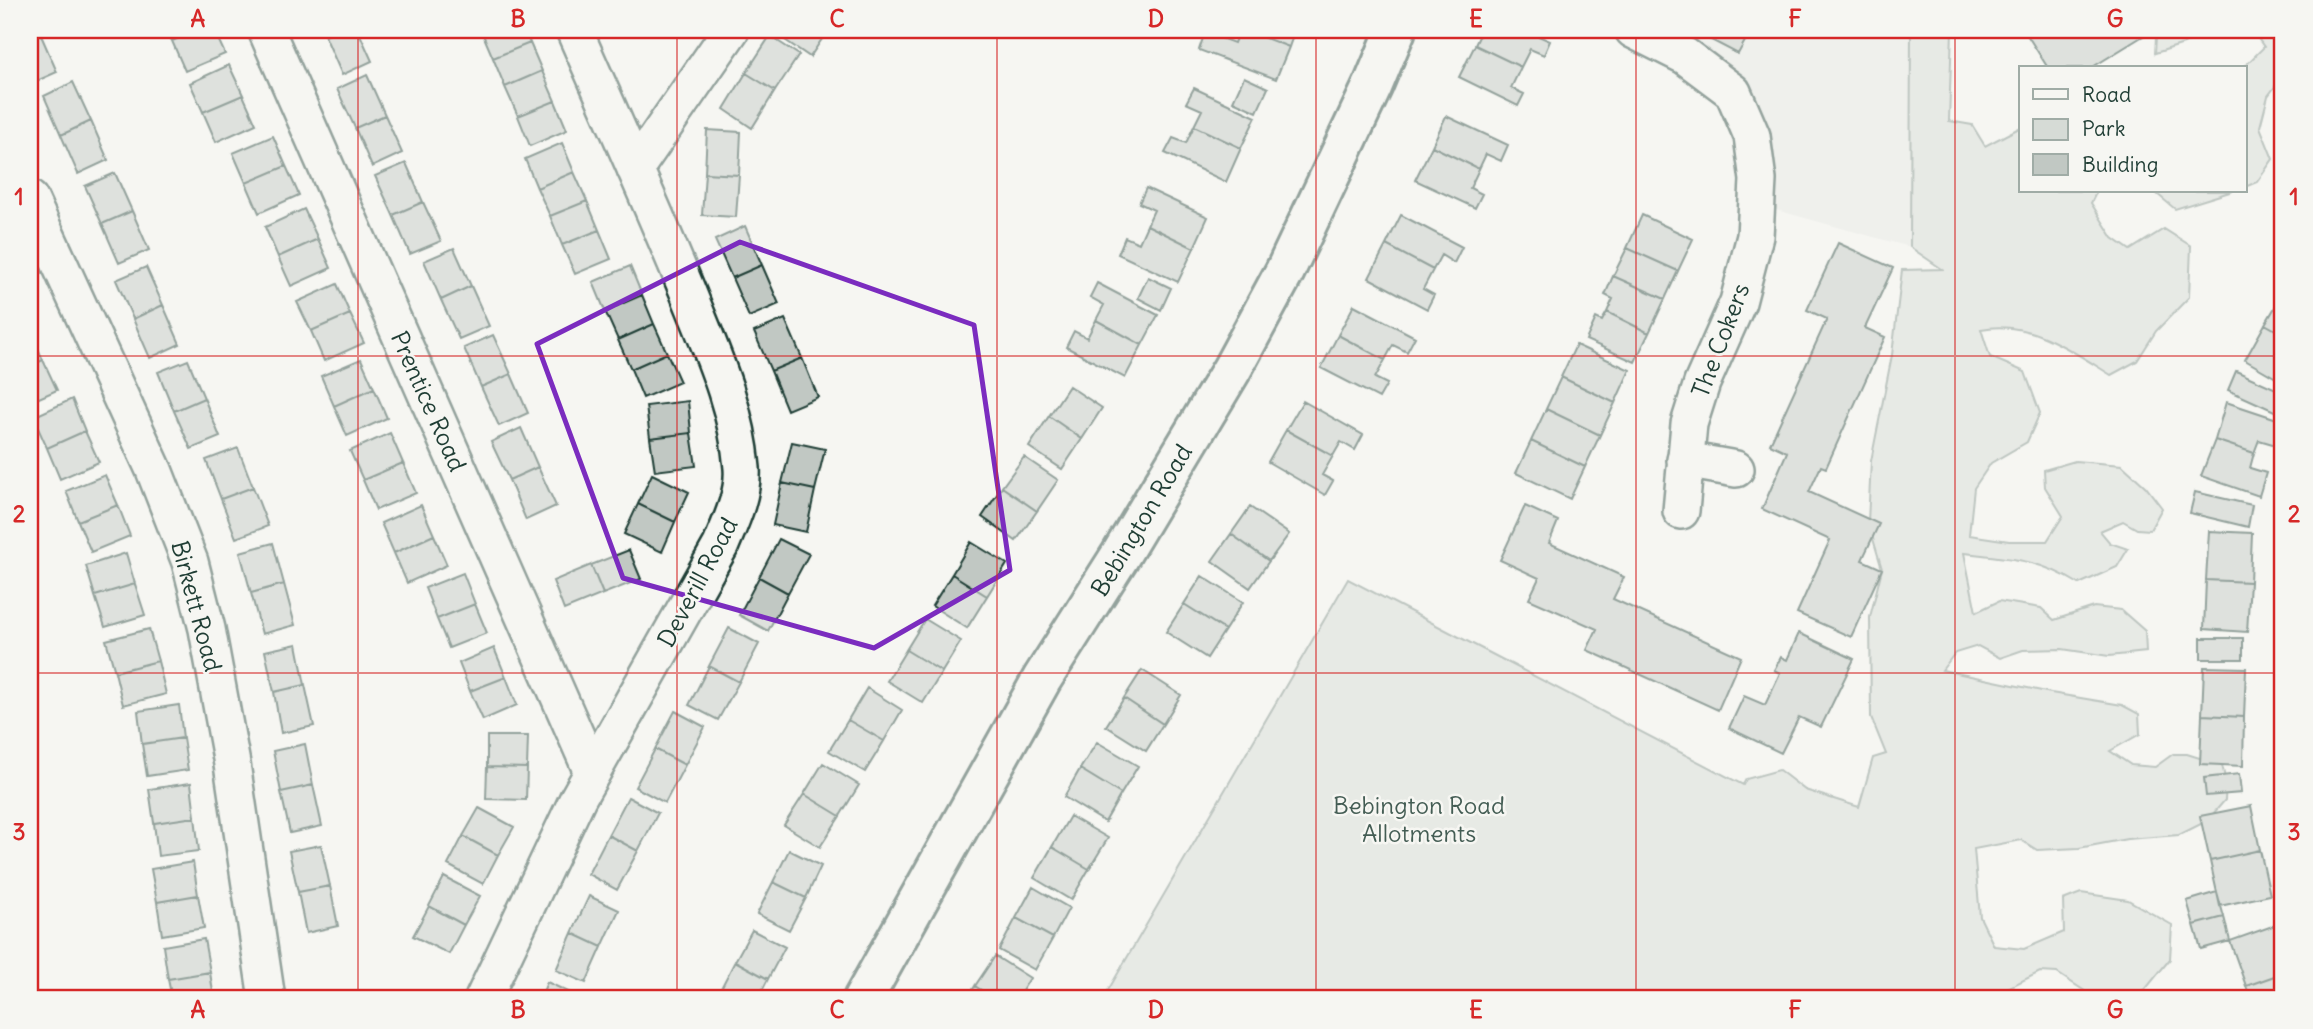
<svg xmlns="http://www.w3.org/2000/svg" width="2313" height="1029" font-family="Delius,sans-serif">
<rect width="100%" height="100%" fill="#f6f6f2"/>
<filter id="ink" filterUnits="userSpaceOnUse"><feTurbulence type="fractalNoise" baseFrequency=".0143" numOctaves="2"/><feDisplacementMap in="SourceGraphic" scale="14" xChannelSelector="R" yChannelSelector="G"/><feConvolveMatrix kernelMatrix="1 2 1 2 8 2 1 2 1" color-interpolation-filters="sRGB"/></filter>
<g filter="url(#ink)">
<!-- built -->
<path fill="#e6e8e4" d="M1659 30H1911L1910 247 1769 208 1763 143Z"/>
<!-- green -->
<path fill="#d6dbd6" stroke="#7a8c85" stroke-width="2" d="M1911 30H1952L1949 121 1972 125 1985 146 2021 127V191H2097L2091 203 2113 238 2130 250 2164 229 2191 246 2189 297 2156 331 2137 361 2111 375C2072 351 2029 319 1981 329L1990 357 2025 372 2040 413 2027 442 1991 463 1974 488 1969 535 2009 541H2047L2063 516 2045 487 2044 470 2075 461 2122 465 2146 487 2162 508 2150 530 2137 529 2123 521 2100 531 2110 543 2128 549 2117 567 2079 584C2038 559 2010 558 1964 553L1976 612 1999 601 2041 608 2054 620 2094 607 2121 610 2145 631 2146 652 2109 656 2062 649 2023 650 2000 658 1978 646 1955 653 1942 670 2051 693 2122 705 2139 714 2140 734 2110 751 2131 765 2155 767 2173 754H2187L2222 765 2226 782 2225 800 2207 821 2179 835 2127 839 2079 848 2037 850 2021 840 1974 849 1980 917 1994 946 2024 949 2064 932 2063 900 2081 893 2128 900 2172 925 2170 959 2140 996 2088 993 2057 973 2040 972 1999 992 1990 999H1103L1348 579 1743 785 1746 779 1779 770 1805 790 1859 807 1873 758 1886 754 1871 717 1870 617 1882 569 1868 522 1871 461 1892 355 1902 270 1942 269 1910 247Z
M2168 30H2208L2184 44 2155 53 2156 37Z
M2252 30H2283V76L2268 96 2260 127 2273 159 2257 182 2245 187 2243 68 2264 47Z
M2158 191H2233L2175 209 2157 194Z"/>
<!-- building -->
<path fill="#c1c8c3" stroke="#1f3d34" stroke-width="2" d="M166 30H198L172 41Z
M198 30H214L225 54 185 71 172 41Z
M338 30H358L372 61 342 75 325 36Z
M481 30H524L530 43 493 58Z
M787 30H828L810 57 782 38Z
M1239 30H1244L1289 47 1276 79 1199 50 1205 32 1234 43Z
M1244 30H1295L1289 47Z
M1482 30H1525L1550 41 1544 55 1530 49 1521 67 1475 45Z
M1692 30H1751L1738 54Z
M2024 30H2139L2143 36 2091 68H2048Z
M40 33 57 72 30 84V38Z
M770 36 799 55 775 91 746 73Z
M530 43 542 71 505 87 493 58Z
M1475 45 1521 67 1511 88 1524 94 1518 106 1459 77Z
M229 65 243 95 203 112 190 83Z
M542 71 555 101 518 116 505 87Z
M746 73 775 91 752 128 724 109Z
M367 75 385 115 355 128 337 89Z
M1244 77 1268 88 1257 112 1233 101Z
M73 82 91 121 61 135 44 96Z
M1194 88 1256 117 1241 148 1194 126 1202 110 1186 103Z
M243 95 256 124 216 142 203 112Z
M555 101 567 130 530 146 518 116Z
M385 115 402 153 372 167 355 128Z
M1446 116 1508 145 1501 161 1486 154 1479 169 1432 146Z
M91 121 108 160 78 174 61 135Z
M1194 126 1241 148 1226 182 1165 153 1173 138 1186 143Z
M707 130 741 132 739 175 705 173Z
M273 136 286 166 246 183 233 153Z
M562 143 574 172 537 188 525 159Z
M1432 146 1479 169 1470 188 1482 194 1475 208 1415 180Z
M406 163 423 202 393 215 375 176Z
M286 166 299 195 259 213 246 183Z
M574 172 587 201 550 216 537 188Z
M115 173 132 211 102 224 85 186Z
M705 173 739 175 736 217 702 215Z
M1146 188 1208 217 1194 248 1147 225 1154 210 1139 203Z
M587 201 599 230 562 245 550 216Z
M423 202 441 241 410 254 393 215Z
M304 209 318 239 278 257 265 227Z
M132 211 149 250 119 263 102 224Z
M1401 215 1462 247 1454 263 1441 255 1433 270 1386 245Z
M1642 215 1693 239 1678 271 1627 248Z
M1147 225 1194 248 1178 282 1118 254 1125 237 1139 243Z
M745 226 762 265 732 278 715 240Z
M599 230 611 259 575 274 562 245Z
M318 239 331 268 291 286 278 257Z
M1838 243 1893 268 1865 328 1885 337 1826 468 1821 466 1809 492 1879 524 1862 560 1882 569 1851 637 1797 613 1830 540 1762 509 1787 452 1770 444 1827 319 1807 310Z
M1386 245 1433 270 1423 289 1434 295 1427 309 1369 278Z
M454 248 471 286 441 300 424 261Z
M1627 248 1678 271 1665 299 1613 276Z
M762 265 779 304 749 317 732 278Z
M630 266 642 295 605 311 593 282Z
M146 267 163 305 133 319 116 280Z
M1613 276 1665 299 1649 333 1607 312 1613 299 1605 295Z
M1148 277 1171 288 1161 310 1138 298Z
M1097 283 1158 315 1142 345 1096 320 1104 305 1090 297Z
M337 284 350 314 311 331 297 302Z
M471 286 489 326 459 339 441 300Z
M2283 294V334L2265 324Z
M642 295 654 324 618 340 605 311Z
M163 305 180 344 150 358 133 319Z
M1354 305 1415 337 1407 352 1393 345 1385 360 1338 335Z
M1607 312 1649 333 1635 362 1586 340 1596 318 1602 321Z
M350 314 364 343 324 361 311 331Z
M785 319 802 358 771 371 754 332Z
M1096 320 1142 345 1125 378 1066 347 1074 331 1087 338Z
M654 324 667 353 631 369 618 340Z
M2265 324 2283 334V382L2245 360Z
M30 330 43 360 30 366Z
M493 335 511 374 481 387 464 348Z
M1338 335 1385 360 1375 378 1387 384 1379 398 1321 368Z
M1576 345 1630 370 1615 403 1561 377Z
M667 353 680 382 643 398 631 369Z
M802 358 818 397 787 410 771 371Z
M361 359 374 388 334 406 321 376Z
M43 360 57 390 30 402V366Z
M188 360 204 398 174 411 158 372Z
M2236 371 2283 392 2281 414 2228 390Z
M511 374 528 413 499 426 481 387Z
M1561 377 1615 403 1600 435 1546 409Z
M1069 386 1102 408 1082 439 1049 416Z
M374 388 387 418 347 436 334 406Z
M204 398 220 437 191 449 174 411Z
M72 399 85 431 47 448 33 417Z
M688 401 691 433 650 438 646 406Z
M1303 401 1363 435 1355 450 1341 442 1333 456 1286 430Z
M2226 402 2283 421 2276 445 2259 440 2254 453 2215 440Z
M1546 409 1600 435 1585 467 1531 441Z
M1049 416 1082 439 1062 469 1029 447Z
M521 428 538 467 509 480 491 442Z
M1286 430 1333 456 1322 475 1333 481 1325 495 1268 462Z
M85 431 99 462 60 479 47 448Z
M390 433 403 463 363 480 350 451Z
M691 433 696 466 655 471 650 438Z
M2215 440 2254 453 2250 468 2266 473 2259 496 2201 476Z
M1531 441 1585 467 1570 499 1516 473Z
M792 442 825 449 815 490 782 483Z
M238 448 253 487 221 499 206 460Z
M1024 457 1058 480 1037 511 1002 487Z
M403 463 416 493 376 510 363 480Z
M538 467 556 506 526 520 509 480Z
M652 474 689 492 675 522 638 504Z
M105 475 118 505 78 521 66 491Z
M782 483 815 490 806 532 773 525Z
M253 487 268 526 236 538 221 499Z
M1002 487 1037 511 1016 541 982 517Z
M2195 492 2252 505 2248 527 2190 513Z
M638 504 675 522 662 552 624 534Z
M118 505 130 536 91 552 78 521Z
M421 505 434 535 394 553 381 523Z
M1525 506 1558 521 1549 543 1624 577 1613 599 1741 657 1718 710 1587 650 1597 629 1529 599 1539 578 1500 560Z
M1250 507 1289 534 1269 561 1231 534Z
M2209 531 2252 533 2250 582 2206 580Z
M1231 534 1269 561 1250 588 1212 561Z
M434 535 447 565 407 583 394 553Z
M779 539 809 554 788 593 759 577Z
M971 542 1007 564 987 596 952 574Z
M273 543 284 584 251 593 240 552Z
M629 550 641 579 603 594 591 565Z
M126 553 135 584 95 596 86 566Z
M591 565 603 594 564 610 553 581Z
M463 573 475 604 437 619 425 588Z
M952 574 987 596 967 628 932 606Z
M1202 576 1243 602 1225 630 1184 604Z
M759 577 788 593 768 631 739 615Z
M2206 580 2250 582 2247 632 2204 629Z
M135 584 145 615 105 627 95 596Z
M284 584 295 625 262 634 251 593Z
M475 604 487 633 449 648 437 619Z
M1184 604 1225 630 1207 658 1166 632Z
M925 619 961 641 942 672 906 650Z
M729 628 759 644 739 682 709 666Z
M149 629 158 661 115 672 106 640Z
M1799 633 1854 659 1821 727 1799 717 1781 753 1729 728 1744 696 1765 705 1780 673 1774 670 1781 657 1787 660Z
M2201 638H2243V659H2201Z
M297 644 305 685 274 692 265 651Z
M494 648 506 677 470 691 459 663Z
M906 650 942 672 923 703 887 681Z
M158 661 166 694 123 705 115 672Z
M709 666 739 682 718 720 689 705Z
M2204 667 2246 668 2244 717 2202 715Z
M1142 670 1181 695 1163 724 1124 698Z
M506 677 517 705 483 720 470 691Z
M305 685 314 726 281 733 274 692Z
M867 688 902 710 884 741 848 720Z
M1124 698 1163 724 1146 751 1106 726Z
M179 705 183 738 142 744 138 711Z
M675 711 705 727 685 765 655 749Z
M2202 715 2244 717 2243 766 2200 764Z
M848 720 884 741 865 772 829 751Z
M487 736H528L527 768 487 767Z
M183 738 188 770 147 776 142 744Z
M1097 742 1138 766 1121 794 1080 769Z
M305 744 313 785 281 792 273 751Z
M655 749 685 765 665 803 635 787Z
M823 763 859 785 840 816 804 794Z
M487 767 527 768 526 800 486 799Z
M1080 769 1121 794 1105 822 1064 797Z
M2239 774 2241 793 2206 796 2204 778Z
M191 783 195 817 154 823 149 789Z
M313 785 322 826 290 833 281 792Z
M804 794 840 816 820 847 784 825Z
M628 797 658 813 638 851 608 835Z
M2251 806 2260 850 2210 861 2200 816Z
M479 808 514 827 498 855 463 836Z
M1070 816 1108 838 1089 869 1052 847Z
M195 817 199 851 158 856 154 823Z
M608 835 638 851 617 890 588 874Z
M463 836 498 855 483 884 448 865Z
M321 845 330 886 298 892 289 851Z
M1052 847 1089 869 1071 900 1034 878Z
M789 850 821 866 806 898 773 882Z
M2260 850 2270 895 2220 906 2210 861Z
M193 862 198 895 157 902 151 869Z
M444 877 480 896 464 925 429 906Z
M773 882 806 898 789 930 757 914Z
M330 886 338 926 306 933 298 892Z
M1033 887 1069 908 1053 938 1016 918Z
M2217 892 2224 917 2194 925 2187 901Z
M198 895 204 928 162 935 157 902Z
M589 896 619 910 602 947 572 933Z
M429 906 464 925 449 954 413 936Z
M2224 917 2230 941 2201 949 2194 925Z
M1016 918 1053 938 1035 970 999 950Z
M2278 924 2283 938V973L2246 986 2230 941Z
M752 930 785 947 768 979 735 961Z
M572 933 602 947 586 983 556 970Z
M204 939 210 972 168 979 163 946Z
M995 956 1030 978 1017 999H995L975 986Z
M735 961 768 979 758 999H732L719 992Z
M210 972 214 999H172L168 979Z
M2283 973V999H2251L2246 986Z
M547 982 577 996 576 999H540Z
M975 986 995 999H967Z"/>
<g fill="none" stroke-linecap="round" stroke-linejoin="round">
<defs>
<path id="street" d="M266 30 592 772
M1633 30 1685 56 1733 92 1752 136 1758 180 1755 236 1738 302 1702 383 1689 424 1681 511
M635 169 731 30
M30 199 154 470 190 562 207 629 232 764 267 999
M1685 460 1736 469
M483 999 578 798 721 545C731 521 744 494 742 468 737 405 710 348 687 290 651 203 612 116 574 30"/>
<path id="secondary" d="M863 999 1042 679 1120 556 1232 369 1285 271 1373 85 1396 30"/>
</defs>
<!-- street casing -->
<use href="#street" stroke="#1f3d34" stroke-width="40"/>
<!-- secondary casing -->
<use href="#secondary" stroke="#1f3d34" stroke-width="44"/>
<!-- street -->
<use href="#street" stroke="#f6f6f2" stroke-width="35"/>
<!-- secondary -->
<use href="#secondary" stroke="#f6f6f2" stroke-width="38"/>
</g>
</g>
<!-- marked area -->
<path d="M0 0H2313V1029H0ZM740 242 974 325 1010 570 874 648 623 578 537 344Z" fill="#f6f6f2" fill-opacity=".55" fill-rule="evenodd"/>
<path fill="none" stroke="#7b2cbf" stroke-width="5" stroke-linejoin="round" d="M740 242 974 325 1010 570 874 648 623 578 537 344Z"/>
<!-- grid -->
<path fill="none" stroke="#d62828" stroke-width="2" stroke-opacity="0.55" d="M358 30V999M677 30V999M997 30V999M1316 30V999M1636 30V999M1955 30V999M30 356H2283M30 673H2283"/>
<g text-anchor="middle" dominant-baseline="central" stroke-width="5" stroke-linejoin="round" paint-order="stroke">
<!-- street labels -->
<g font-size="24" fill="#1f3d34" stroke="#f6f6f2">
<text transform="translate(1720 340) rotate(-69)">The Cokers</text>
<text transform="translate(429 401) rotate(66)">Prentice Road</text>
<text transform="translate(1141 520) rotate(-59)">Bebington Road</text>
<text transform="translate(697 582) rotate(-62)">Deverill Road</text>
<text transform="translate(197 606) rotate(75)">Birkett Road</text>
</g>
<!-- park labels -->
<g font-size="24" fill="#445d54" stroke="#f6f6f2">
<text x="1419" y="805">Bebington Road<tspan x="1419" dy="28">Allotments</tspan></text>
</g>
</g>
<!-- margin -->
<rect width="2313" height="1029" fill="none" stroke="#f6f6f2" stroke-width="77"/>
<!-- legend -->
<rect x="2019" y="66" width="228" height="126" fill="#f6f6f2" stroke="#a0aca6" stroke-width="2"/>
<rect x="2033" y="89" width="35" height="10" fill="#f6f6f2" stroke="#a0aca6" stroke-width="2"/>
<text x="2082" y="102" font-size="21" fill="#1f3d34">Road</text>
<rect x="2033" y="119" width="35" height="21" fill="#d6dbd6" stroke="#a0aca6" stroke-width="2"/>
<text x="2082" y="136" font-size="21" fill="#1f3d34">Park</text>
<rect x="2033" y="154" width="35" height="21" fill="#c1c8c3" stroke="#a0aca6" stroke-width="2"/>
<text x="2082" y="172" font-size="21" fill="#1f3d34">Building</text>
<rect x="38" y="38" width="2236" height="952" fill="none" stroke="#d62828" stroke-width="2.5"/>
<g font-size="23" text-anchor="middle" font-weight="bold" fill="#d62828">
<text x="198" y="27">A</text>
<text x="518" y="27">B</text>
<text x="837" y="27">C</text>
<text x="1156" y="27">D</text>
<text x="1476" y="27">E</text>
<text x="1795" y="27">F</text>
<text x="2115" y="27">G</text>
<text x="19" y="205">1</text>
<text x="2294" y="205">1</text>
<text x="19" y="522">2</text>
<text x="2294" y="522">2</text>
<text x="19" y="840">3</text>
<text x="2294" y="840">3</text>
<text x="198" y="1018">A</text>
<text x="518" y="1018">B</text>
<text x="837" y="1018">C</text>
<text x="1156" y="1018">D</text>
<text x="1476" y="1018">E</text>
<text x="1795" y="1018">F</text>
<text x="2115" y="1018">G</text>
</g>
</svg>
